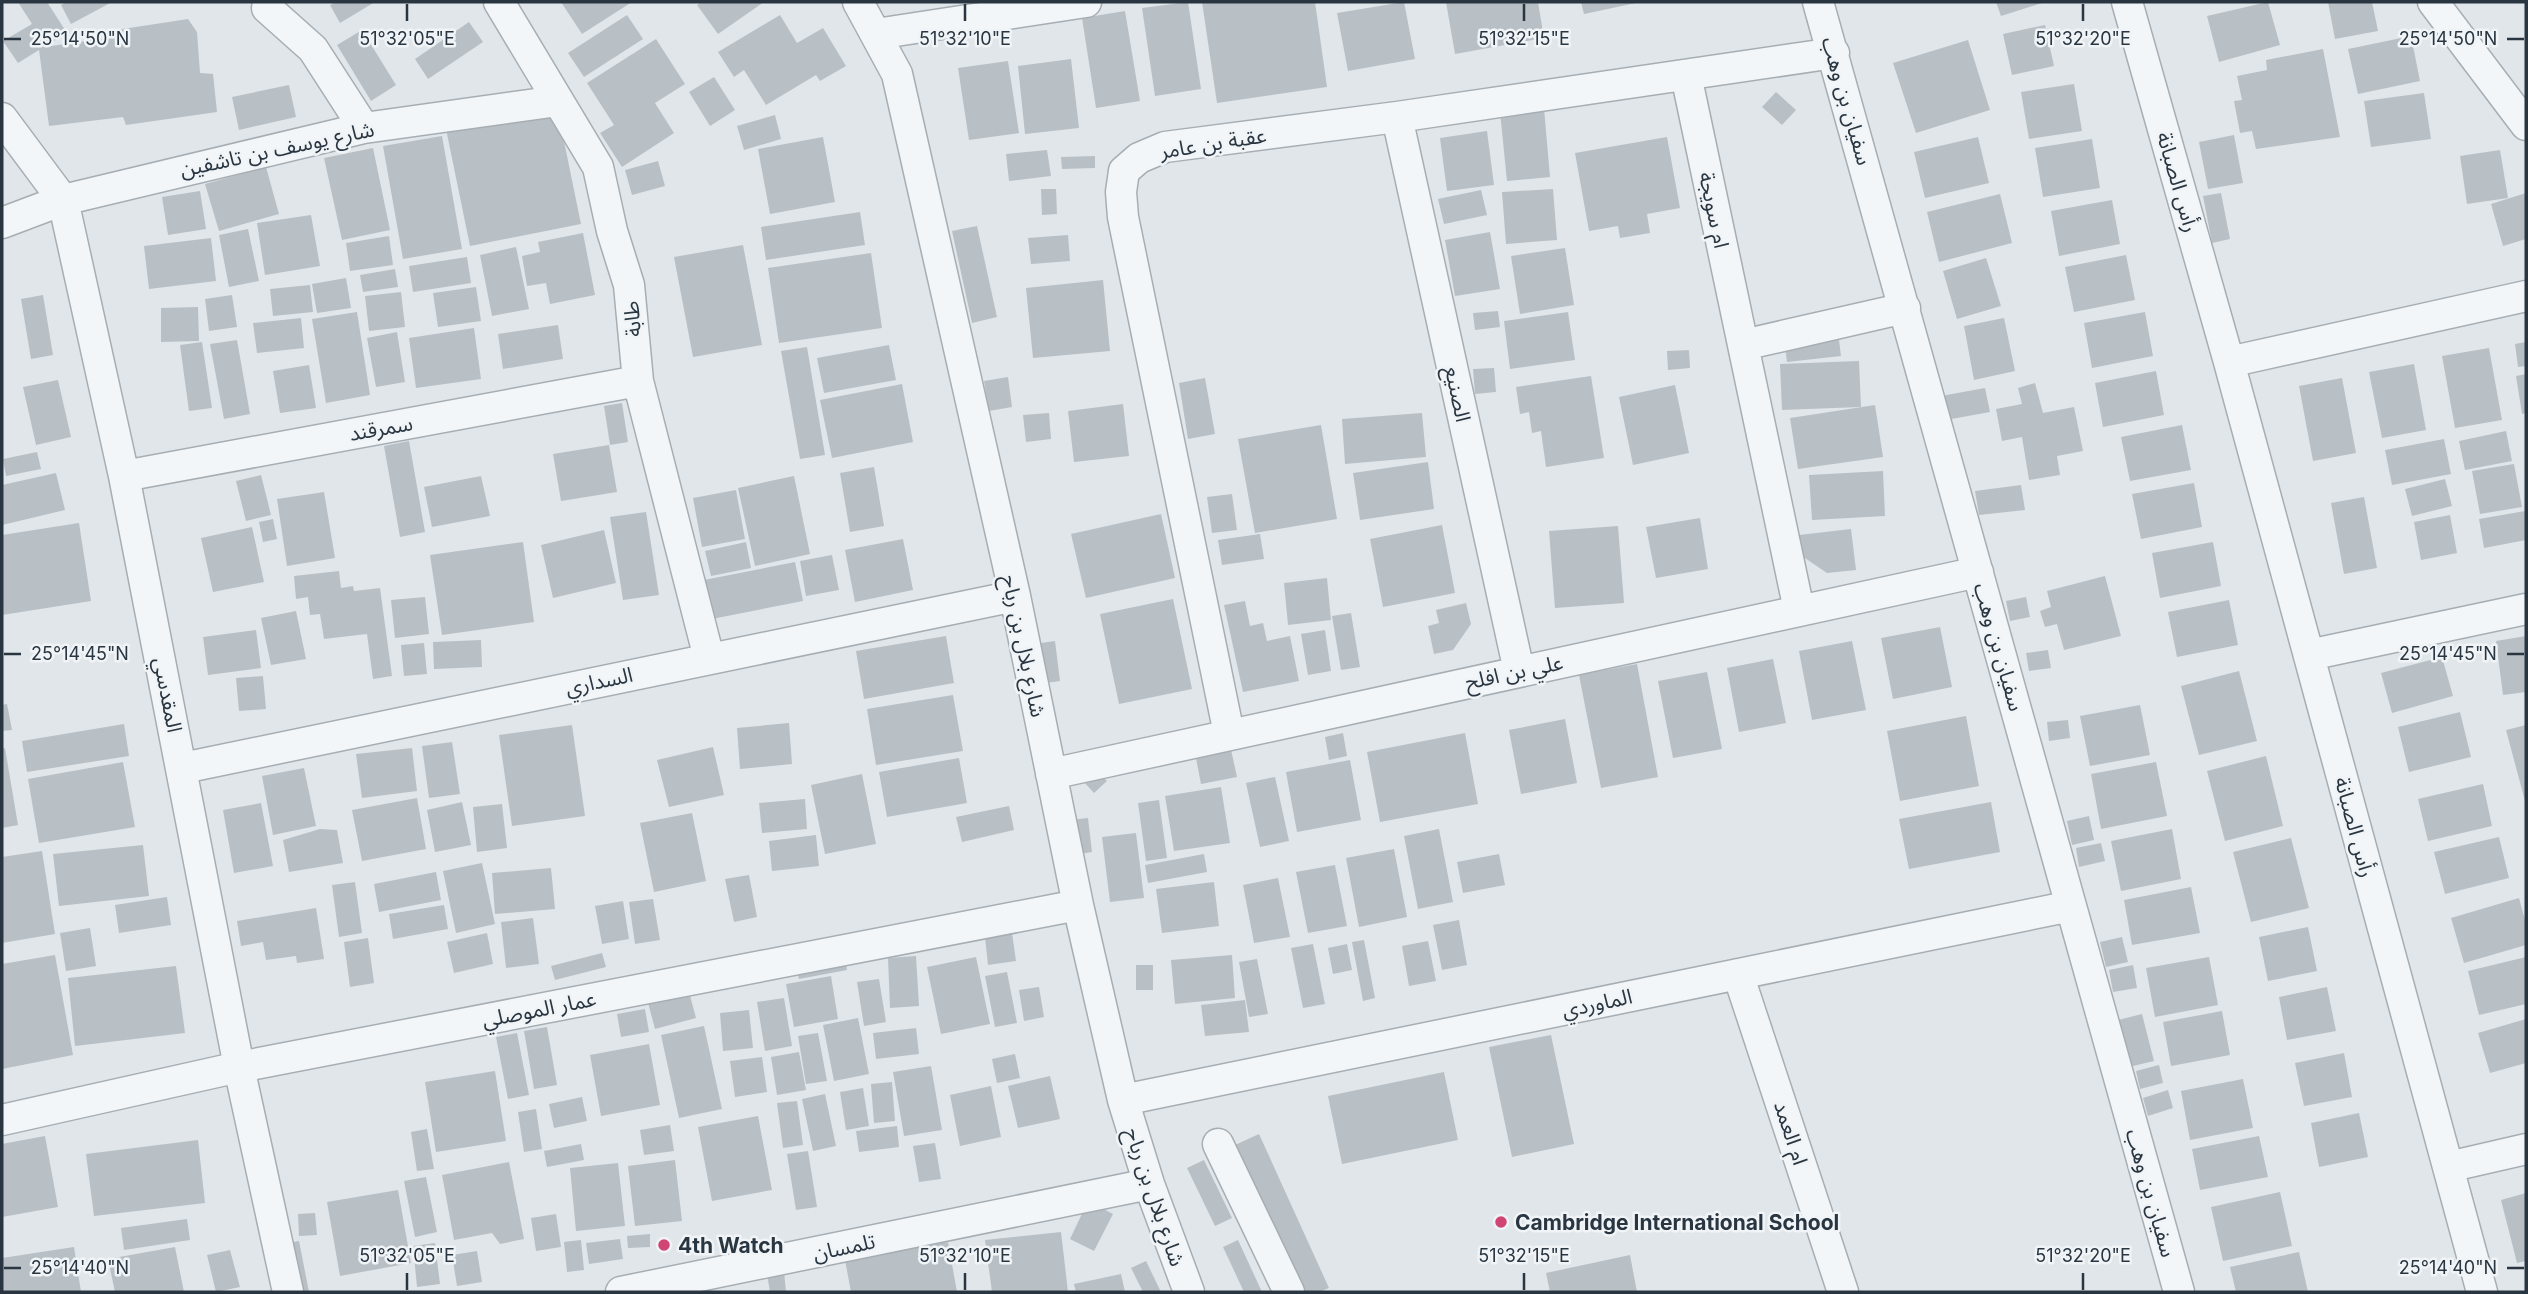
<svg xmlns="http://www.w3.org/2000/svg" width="2528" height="1294" font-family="Inter,'Noto Sans Arabic',sans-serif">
<rect width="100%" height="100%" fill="#e1e6ea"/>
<!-- building -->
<path fill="#b8c0c6" d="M18 2H47L67 33 44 47 115 37 116 30 188 19 197 32 200 73 213 74 217 112 126 125 123 117 49 126 39 50 18 63 3 41 32 24Z
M66 2H112L71 24 61 5Z
M336 2H375L340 23 330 5Z
M561 2H632L582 34Z
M702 2H764L718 34 697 5Z
M1188 2 1201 89 1155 96 1142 8Z
M1202 2H1315L1327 87 1217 103Z
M1404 2 1415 59 1348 71 1337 13Z
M1446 2H1538L1544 38 1455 54Z
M1581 2H1636V3L1584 14Z
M1996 2H2045L2001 16Z
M2268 2 2280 45 2219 62 2207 16Z
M2328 2H2372L2378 31 2335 39Z
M1125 11 1140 101 1096 108 1082 18Z
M627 15 643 39 584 77 568 53Z
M780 15 797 43 823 28 846 66 820 81 816 75 766 105 744 70 734 77 718 52Z
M469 22 483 42 428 79 415 59Z
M2045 25 2054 66 2012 75 2003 34Z
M362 30 396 85 371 101 337 45Z
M2411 36 2420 81 2358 94 2348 49Z
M656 39 685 84 655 103 674 133 622 167 600 133 614 125 587 83Z
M1968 40 1990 110 1916 133 1893 63Z
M2323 49 2340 137 2256 149 2252 131 2240 133 2234 101 2242 100 2237 76 2267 70 2266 60Z
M1071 59 1079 128 1025 134 1018 66Z
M1008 61 1019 133 969 140 958 68Z
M714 77 735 110 710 126 689 92Z
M2074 84 2082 131 2029 139 2021 92Z
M289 85 296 117 239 130 232 97Z
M1776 92 1796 110 1782 125 1762 107Z
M2424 93 2431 139 2371 147 2364 101Z
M557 107 581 224 470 246 446 129Z
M1544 108 1550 177 1507 181 1500 112Z
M775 115 781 139 744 150 737 126Z
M1487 131 1494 185 1447 191 1440 138Z
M2234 135 2243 183 2208 189 2199 142Z
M442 136 462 249 403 259 383 146Z
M823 137 835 202 770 214 758 149Z
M1667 137 1680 208 1647 214 1650 233 1620 238 1618 226 1589 231 1575 153Z
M1978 137 1989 183 1925 198 1914 152Z
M2092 139 2100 188 2043 197 2035 148Z
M373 148 390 230 342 240 324 158Z
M1047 150 1051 176 1009 181 1006 154Z
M2500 150 2508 198 2467 204 2460 156Z
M1095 156V168L1062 169 1061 157Z
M658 161 665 186 632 195 625 170Z
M266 167 279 214 219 231 205 184Z
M1041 189H1056L1057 214 1042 215Z
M1553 189 1557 240 1506 244 1502 192Z
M1481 190 1487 215 1444 224 1438 199Z
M200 191 206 229 168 235 162 197Z
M2221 193 2230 239 2212 243 2203 196Z
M2526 193V239L2503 246 2491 204Z
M2000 194 2012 243 1939 262 1927 212Z
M2112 200 2120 244 2059 256 2051 211Z
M860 212 865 245 766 260 761 227Z
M311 215 320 266 265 275 257 223Z
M977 226 997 317 972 323 952 231Z
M248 229 259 281 229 287 219 235Z
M1490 232 1500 289 1455 296 1445 240Z
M583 233 595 295 550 304 546 283 527 286 522 256 540 252 538 242Z
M1068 235 1070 261 1031 264 1028 238Z
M389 236 393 265 350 271 346 243Z
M211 238 216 281 149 289 144 246Z
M743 245 762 345 693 357 674 257Z
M516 247 529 309 492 316 480 255Z
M1565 248 1574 305 1520 314 1511 256Z
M871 253 882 328 779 343 768 268Z
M2126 255 2135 300 2074 312 2065 267Z
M467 257 471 283 413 292 409 266Z
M1986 258 2001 306 1957 319 1943 271Z
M395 269 398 287 363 292 360 275Z
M346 278 351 308 317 313 312 284Z
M1103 280 1110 351 1033 358 1026 288Z
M310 285 313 312 273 316 270 289Z
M476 287 481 321 438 327 433 293Z
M401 292 405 327 369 331 365 296Z
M43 295 53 355 31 359 21 299Z
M232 295 237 327 209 331 205 299Z
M198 307 199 341 161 342V308Z
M1498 311 1500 327 1475 330 1473 313Z
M357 312 370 395 326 403 312 319Z
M1568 312 1575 360 1510 369 1504 321Z
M2145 312 2153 356 2092 368 2084 323Z
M301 318 304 348 257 353 253 323Z
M2004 318 2015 371 1974 380 1964 326Z
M558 325 563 359 503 369 498 334Z
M474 328 481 379 416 388 409 338Z
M397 332 405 382 376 387 367 338Z
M237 340 250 414 224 419 210 344Z
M1839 340 1841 356 1787 362 1785 346Z
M202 342 212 408 189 411 180 345Z
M2526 342V366L2518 367 2515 344Z
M889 345 896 380 824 393 817 358Z
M807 347 825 455 800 459 781 351Z
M2489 348 2502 420 2455 428 2442 356Z
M1689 350 1690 368 1668 370 1667 351Z
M1859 361 1861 407 1782 410 1780 364Z
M2414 364 2426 430 2382 438 2369 372Z
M309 365 316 408 280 413 273 371Z
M1494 368 1496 392 1475 394 1473 369Z
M2156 371 2164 415 2103 427 2095 383Z
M2526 374V413L2522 414 2516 376Z
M1591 376 1604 458 1546 467 1541 431 1532 433 1529 412 1520 414 1516 387Z
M1008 377 1012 407 989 411 984 381Z
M1205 378 1215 434 1188 439 1179 383Z
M2342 378 2356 453 2313 461 2299 386Z
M58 380 71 437 36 445 23 387Z
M2035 383 2043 413 2074 407 2083 451 2057 456 2060 475 2029 480 2022 437 2002 441 1996 409 2022 404 2018 388Z
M902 384 913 442 832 458 820 400Z
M1675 385 1689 453 1633 465 1619 397Z
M1985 388 1990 412 1946 420 1941 396Z
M622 403 628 442 610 445 604 406Z
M1123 404 1129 456 1074 462 1068 411Z
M1875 405 1883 457 1798 469 1790 418Z
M1049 413 1051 439 1026 442 1023 415Z
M1422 413 1426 457 1345 464 1342 419Z
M1321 425 1337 519 1255 533 1238 439Z
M2182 425 2191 470 2130 481 2121 437Z
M2506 431 2512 461 2465 470 2459 441Z
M2444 439 2451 474 2392 485 2385 450Z
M409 441 425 532 400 537 384 446Z
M609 445 617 492 561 501 553 454Z
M37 452 41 469 6 476 3 459Z
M1428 462 1434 509 1360 520 1353 473Z
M2514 464 2522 507 2480 514 2472 471Z
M874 467 884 526 850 532 840 473Z
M1883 471 1885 516 1812 520 1809 475Z
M56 473 65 510 2 525V485Z
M261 475 271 515 246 521 236 481Z
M481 476 490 516 432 527 424 487Z
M794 476 810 554 755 566 738 488Z
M2445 479 2452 506 2412 516 2405 489Z
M2194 483 2202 527 2141 539 2132 494Z
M2021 485 2025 510 1979 515 1975 491Z
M736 490 745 539 702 547 693 498Z
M324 492 335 558 287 566 277 499Z
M1232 494 1237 530 1212 533 1207 497Z
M2364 497 2377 568 2344 574 2331 503Z
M2525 511 2526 540 2484 548 2479 519Z
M646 512 659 595 623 600 610 517Z
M1161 514 1175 578 1086 598 1071 534Z
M2450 515 2457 553 2421 560 2414 522Z
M1700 518 1708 569 1656 578 1646 527Z
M273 519 277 539 263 542 259 522Z
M79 523 91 601 2 615V535Z
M1442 525 1455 593 1383 607 1370 539Z
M1618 526 1624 603 1555 608 1549 531Z
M252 527 264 582 213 592 201 538Z
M1851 529 1856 570 1827 573 1802 556 1799 535Z
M604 530 616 583 553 598 541 545Z
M1260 534 1264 559 1222 565 1218 540Z
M903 539 913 590 855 602 845 550Z
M523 542 534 622 442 635 430 555Z
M746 542 751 568 711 576 705 551Z
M2213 542 2221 586 2160 598 2152 553Z
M832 555 839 590 806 596 800 561Z
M795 562 803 601 712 619 704 580Z
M339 571 341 588 353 586 354 591 380 588 392 676 373 679 367 634 324 639 320 614 310 615 308 597 296 599 294 576Z
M2105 576 2121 636 2064 650 2057 624 2045 627 2040 611 2051 607 2047 591Z
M1327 578 1331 620 1288 625 1284 583Z
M425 597 429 634 395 638 391 600Z
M2026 597 2030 617 2010 621 2006 601Z
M1173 599 1192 689 1119 704 1100 614Z
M2229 600 2238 645 2177 657 2168 612Z
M1245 601 1250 626 1263 623 1267 641 1290 636 1299 681 1243 692 1224 605Z
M1466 603 1471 624 1453 650 1434 654 1428 626 1439 623 1436 610Z
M296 611 306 659 271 665 261 618Z
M1351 613 1360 667 1341 670 1332 616Z
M1940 627 1952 687 1893 699 1881 638Z
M256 630 261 668 208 675 203 637Z
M1325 630 1331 671 1308 675 1301 634Z
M946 636 954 683 864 699 856 651Z
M2526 636V692L2503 695 2496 641Z
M481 640 482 667 434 669 433 642Z
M1055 641 1060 681 1039 684 1034 644Z
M1852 641 1866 710 1812 720 1799 651Z
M424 643 427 674 404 676 401 645Z
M2048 650 2051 668 2029 671 2026 653Z
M2442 657 2453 696 2392 713 2381 673Z
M1773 659 1786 723 1739 732 1727 668Z
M1637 664 1658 777 1601 788 1579 675Z
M2239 671 2257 741 2199 755 2181 686Z
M1707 672 1722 749 1673 758 1658 681Z
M263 676 266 709 239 711 236 678Z
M953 695 963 751 876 765 867 709Z
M7 704 12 730 2 731V705Z
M2140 705 2150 755 2090 766 2080 716Z
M2460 712 2471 757 2409 772 2398 727Z
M1966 716 1979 786 1900 801 1887 731Z
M1565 719 1577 783 1521 794 1509 730Z
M2068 720 2070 738 2049 741 2047 722Z
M789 723 792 764 740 769 737 728Z
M124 724 129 756 27 772 22 741Z
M572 725 585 816 512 826 499 735Z
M2526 725V801H2525L2506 730Z
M1343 733 1347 756 1329 760 1325 737Z
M1465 733 1478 804 1380 822 1367 752Z
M452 742 460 794 429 798 422 746Z
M1230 745 1237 777 1201 784 1195 753Z
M713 747 724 795 669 807 657 760Z
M5 748 18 825 2 828V749Z
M412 748 417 791 362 798 356 754Z
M2266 756 2283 826 2225 841 2207 771Z
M959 758 967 803 887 817 879 772Z
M1350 760 1361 820 1297 832 1286 772Z
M123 762 135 827 39 843 28 779Z
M2156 762 2167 816 2101 829 2091 774Z
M304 768 316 826 273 835 262 776Z
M1095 769 1107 781 1094 793 1083 781Z
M862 774 876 844 825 854 811 785Z
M1275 777 1289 841 1260 847 1246 783Z
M2483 784 2492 826 2428 841 2418 799Z
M1221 787 1230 843 1174 851 1165 796Z
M417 798 426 849 362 861 352 810Z
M805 799 807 829 762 833 759 803Z
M1159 800 1167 858 1146 861 1138 803Z
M462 802 471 845 435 852 427 810Z
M1991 802 2000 852 1909 869 1899 819Z
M261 803 273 866 234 873 223 810Z
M502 804 507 848 477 852 473 807Z
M1009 806 1014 830 962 842 956 817Z
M692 813 706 881 654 892 640 823Z
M2089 816 2094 840 2072 845 2067 821Z
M1088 818 1092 852 1074 855 1070 820Z
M320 829 337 830 343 863 289 872 283 840Z
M1439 829 1453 902 1418 909 1404 836Z
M2172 829 2181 879 2121 891 2111 841Z
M1136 833 1144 898 1110 902 1102 837Z
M816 835 819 866 772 871 769 841Z
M2499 837 2509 878 2445 894 2434 852Z
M2291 838 2309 908 2251 922 2233 852Z
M2101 843 2105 861 2079 867 2076 848Z
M143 845 149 896 59 906 53 854Z
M1394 849 1407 917 1359 927 1346 858Z
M42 851 55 934 2 943V857Z
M1204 854 1207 872 1148 883 1145 865Z
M1499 854 1505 885 1463 893 1457 862Z
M482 863 495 924 456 933 443 871Z
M1335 865 1347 926 1308 933 1296 872Z
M551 868 555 909 495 914 492 873Z
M436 872 441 900 379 912 374 884Z
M749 875 757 917 734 922 725 879Z
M1278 878 1290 937 1254 943 1243 885Z
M355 882 362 933 339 937 332 885Z
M1214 882 1219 926 1162 933 1156 889Z
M2191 887 2200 933 2132 945 2124 900Z
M167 897 171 925 119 933 115 905Z
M2519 898 2526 924V945L2464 963 2451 918Z
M653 899 660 940 635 944 629 902Z
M623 901 629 939 602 944 595 906Z
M444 905 448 929 393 939 389 914Z
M316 908 324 959 297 963 296 956 266 960 263 942 241 946 237 921Z
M533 918 539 964 506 968 501 922Z
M1459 920 1467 965 1442 970 1433 925Z
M2308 927 2317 971 2268 981 2259 937Z
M90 928 96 966 66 971 60 933Z
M487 933 493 964 454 973 447 942Z
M1012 933 1016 961 988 965 985 937Z
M2122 937 2128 962 2106 967 2100 942Z
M368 938 374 983 350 987 344 942Z
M1364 940 1375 998 1363 1001 1352 942Z
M1428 941 1436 981 1409 986 1402 946Z
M1313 944 1325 1004 1303 1008 1291 948Z
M1347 944 1352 970 1333 974 1328 948Z
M602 953 606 967 555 980 551 966Z
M55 955 73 1055 2 1069V964Z
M1232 955 1235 998 1175 1004 1171 960Z
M845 956 847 970 799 979 796 966Z
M916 956 919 1006 890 1008 888 958Z
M976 957 990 1024 941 1034 927 967Z
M2209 957 2218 1005 2155 1017 2146 968Z
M2526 957V1004L2479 1015 2468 971Z
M1257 959 1268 1014 1249 1017 1239 962Z
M1136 965H1153V990H1136Z
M2133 965 2137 988 2113 992 2109 970Z
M176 966 185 1033 75 1046 68 978Z
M1007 972 1017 1023 995 1027 985 976Z
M831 976 838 1019 794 1027 786 984Z
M879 979 886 1022 864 1026 857 982Z
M1039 987 1044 1017 1024 1021 1019 990Z
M2327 987 2336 1031 2287 1040 2279 997Z
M688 988 696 1018 655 1029 647 999Z
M784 998 792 1046 765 1051 757 1002Z
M1245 1000 1249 1032 1205 1036 1201 1005Z
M645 1009 649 1032 621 1037 617 1014Z
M749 1010 753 1048 723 1051 720 1013Z
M2222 1011 2230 1055 2171 1066 2163 1022Z
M2142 1014 2154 1061 2129 1067 2118 1020Z
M858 1018 869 1074 834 1081 823 1025Z
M2526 1019V1063L2490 1073 2478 1033Z
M704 1026 722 1109 679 1118 661 1035Z
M547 1027 557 1085 534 1089 524 1031Z
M916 1028 919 1054 876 1059 873 1033Z
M517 1033 529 1095 508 1099 496 1037Z
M818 1033 827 1081 806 1084 798 1036Z
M1551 1035 1574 1144 1512 1157 1489 1047Z
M649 1044 660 1105 601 1116 590 1055Z
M799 1052 806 1090 777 1095 771 1057Z
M2344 1053 2352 1097 2304 1106 2295 1063Z
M1015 1054 1020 1078 997 1083 992 1059Z
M762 1057 767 1092 735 1097 730 1061Z
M2159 1065 2163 1083 2140 1089 2136 1071Z
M931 1066 942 1130 904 1136 893 1072Z
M495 1071 506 1141 436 1152 425 1082Z
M1444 1072 1458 1140 1342 1164 1328 1096Z
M1050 1076 1060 1119 1018 1128 1008 1086Z
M2243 1079 2253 1128 2190 1140 2181 1091Z
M892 1082 895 1121 874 1123 871 1084Z
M991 1086 1001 1137 960 1146 950 1095Z
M863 1088 869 1126 846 1130 840 1092Z
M2168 1090 2173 1108 2148 1116 2143 1098Z
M825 1094 836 1146 813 1151 802 1099Z
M582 1097 587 1121 554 1128 549 1104Z
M797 1101 803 1145 783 1148 777 1103Z
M536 1109 542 1149 524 1152 518 1112Z
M2359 1113 2368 1157 2319 1167 2311 1123Z
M758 1116 772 1190 712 1201 698 1127Z
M670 1125 674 1151 644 1155 640 1130Z
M897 1126 899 1147 859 1152 856 1131Z
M427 1129 434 1169 417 1171 411 1132Z
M1259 1134 1329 1288 1319 1292H1302L1235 1145Z
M45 1136 58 1207 2 1217V1144Z
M2259 1136 2268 1177 2200 1190 2192 1149Z
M198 1140 205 1203 94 1216 86 1154Z
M935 1143 941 1179 919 1182 913 1146Z
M581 1144 584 1160 547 1167 544 1151Z
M808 1151 817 1207 796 1210 787 1154Z
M675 1160 682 1221 635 1226 628 1166Z
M1204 1160 1232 1218 1215 1226 1187 1168Z
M509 1162 524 1239 500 1244 492 1233 454 1240 442 1175Z
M618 1163 625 1226 576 1231 570 1168Z
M426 1177 437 1232 415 1237 404 1181Z
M398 1190 411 1263 340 1276 327 1202Z
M2280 1192 2292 1246 2223 1261 2211 1207Z
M2526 1193V1261L2517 1263 2501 1200Z
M1088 1201 1113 1214 1094 1251 1070 1239Z
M315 1213 317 1235 299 1236 298 1214Z
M556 1214 561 1247 536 1251 531 1218Z
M187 1219 190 1240 124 1250 121 1228Z
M1061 1232 1068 1292H992L985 1240Z
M650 1234V1247L628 1248 627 1236Z
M620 1239 623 1259 589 1264 586 1243Z
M581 1240 584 1270 567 1272 564 1242Z
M1238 1240 1262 1292H1244L1223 1247Z
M299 1241 309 1292H293L283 1244Z
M948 1242 957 1292H851L845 1260Z
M435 1243 440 1284 417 1287 413 1246Z
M74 1247 81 1292H2V1258Z
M175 1247 184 1292H115L108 1259Z
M230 1250 240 1287 216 1292 207 1255Z
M477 1251 482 1282 457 1286 452 1255Z
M2299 1252 2308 1292H2236L2230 1267Z
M1630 1255 1637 1292H1550L1546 1273Z
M1146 1261 1161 1292H1143L1131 1268Z
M784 1271 786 1292H770L767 1274Z
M1121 1274 1125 1292H1076L1074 1284Z"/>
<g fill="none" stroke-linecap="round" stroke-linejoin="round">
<defs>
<path id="minor" d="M499 2 598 167 612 231 629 285 638 381 709 658
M858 2 897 74 1015 596 1078 905 1123 1100 1149 1184 1189 1292
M1818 2 2179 1292
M2127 2 2229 362 2482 1292
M2433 2 2526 125
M267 8 313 49 364 128
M876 34 1086 2
M1686 75 1799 610
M1397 117 1519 671
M2 118 63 200 124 476 239 1067 288 1292
M2 223 63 200 364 128 558 101
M1743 345 1905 308
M2229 362 2526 296
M124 476 638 381
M2309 655 2526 609
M1229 734 1123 217 1121 192 1124 171 1139 158 1165 147 1397 117 1834 53
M183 768 1015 596
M1051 774 1978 572
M1738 974 1843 1292
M1123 1100 2071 906
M2 1120 239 1067 1078 905
M1218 1144 1289 1292
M2448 1167 2526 1149
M621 1292 1149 1184"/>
</defs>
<!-- minor casing -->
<use href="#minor" stroke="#a6aeb4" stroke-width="33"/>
<!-- minor -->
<use href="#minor" stroke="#f3f6f8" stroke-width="30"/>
</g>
<!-- ticks -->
<path fill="none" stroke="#293641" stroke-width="2.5" d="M407 4V21M965 4V21M1524 4V21M2083 4V21M4 39H21M2507 39H2524M4 654H21M2507 654H2524M4 1268H21M2507 1268H2524M407 1273V1290M965 1273V1290M1524 1273V1290M2083 1273V1290"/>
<!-- markers -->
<g fill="#d04574" stroke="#f0f4f7" stroke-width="2.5">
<circle cx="1501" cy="1222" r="7"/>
<circle cx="664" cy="1245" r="7"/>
</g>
<g text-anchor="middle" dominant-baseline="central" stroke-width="5" stroke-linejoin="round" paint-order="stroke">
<!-- street labels -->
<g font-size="21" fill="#293641" stroke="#f0f4f7">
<text transform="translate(1847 101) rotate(74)">سفيان بن وهب</text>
<text transform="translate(1213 143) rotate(-9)">عقبة بن عامر</text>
<text transform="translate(277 149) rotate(-12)">شارع يوسف بن تاشفين</text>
<text transform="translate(2178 182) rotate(74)">رأس الصبانة</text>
<text transform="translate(1714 210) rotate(78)">ام سويجة</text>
<text transform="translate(632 319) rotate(-95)">طابة</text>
<text transform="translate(1458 394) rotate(78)">الصنيع</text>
<text transform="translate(381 428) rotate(-10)">سمرقند</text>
<text transform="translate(1024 646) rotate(78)">شارع بلال بن رباح</text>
<text transform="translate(1999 647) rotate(74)">سفيان بن وهب</text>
<text transform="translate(1514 672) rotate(-12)">علي بن افلح</text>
<text transform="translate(599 681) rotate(-12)">السداري</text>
<text transform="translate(168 695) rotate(79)">المقدسي</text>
<text transform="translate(2355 827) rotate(75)">رأس الصبانة</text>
<text transform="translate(1597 1003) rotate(-12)">الماوردي</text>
<text transform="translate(539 1009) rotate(-11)">عمار الموصلي</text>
<text transform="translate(1791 1133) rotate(72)">ام العمد</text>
<text transform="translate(2151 1193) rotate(74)">سفيان بن وهب</text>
<text transform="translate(1155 1197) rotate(71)">شارع بلال بن رباح</text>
<text transform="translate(844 1247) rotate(-12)">تلمسان</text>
</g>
<!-- poi labels -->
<g font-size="21" font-weight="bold" fill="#293641" stroke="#f0f4f7" text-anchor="start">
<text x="1515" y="1222">Cambridge International School</text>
<text x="678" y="1245">4th Watch</text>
</g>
</g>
<g font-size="18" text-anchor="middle" fill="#293641" stroke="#f0f4f7" stroke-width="5" stroke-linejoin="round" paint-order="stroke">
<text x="407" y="45">51°32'05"E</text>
<text x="965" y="45">51°32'10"E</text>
<text x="1524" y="45">51°32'15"E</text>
<text x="2083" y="45">51°32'20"E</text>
<text x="80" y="45">25°14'50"N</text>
<text x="2448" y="45">25°14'50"N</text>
<text x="80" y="660">25°14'45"N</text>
<text x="2448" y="660">25°14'45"N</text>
<text x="407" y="1262">51°32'05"E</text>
<text x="965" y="1262">51°32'10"E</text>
<text x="1524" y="1262">51°32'15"E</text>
<text x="2083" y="1262">51°32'20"E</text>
<text x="80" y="1274">25°14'40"N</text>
<text x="2448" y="1274">25°14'40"N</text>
</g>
<!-- border -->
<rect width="2528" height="1294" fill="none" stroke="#293641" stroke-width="7"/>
</svg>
